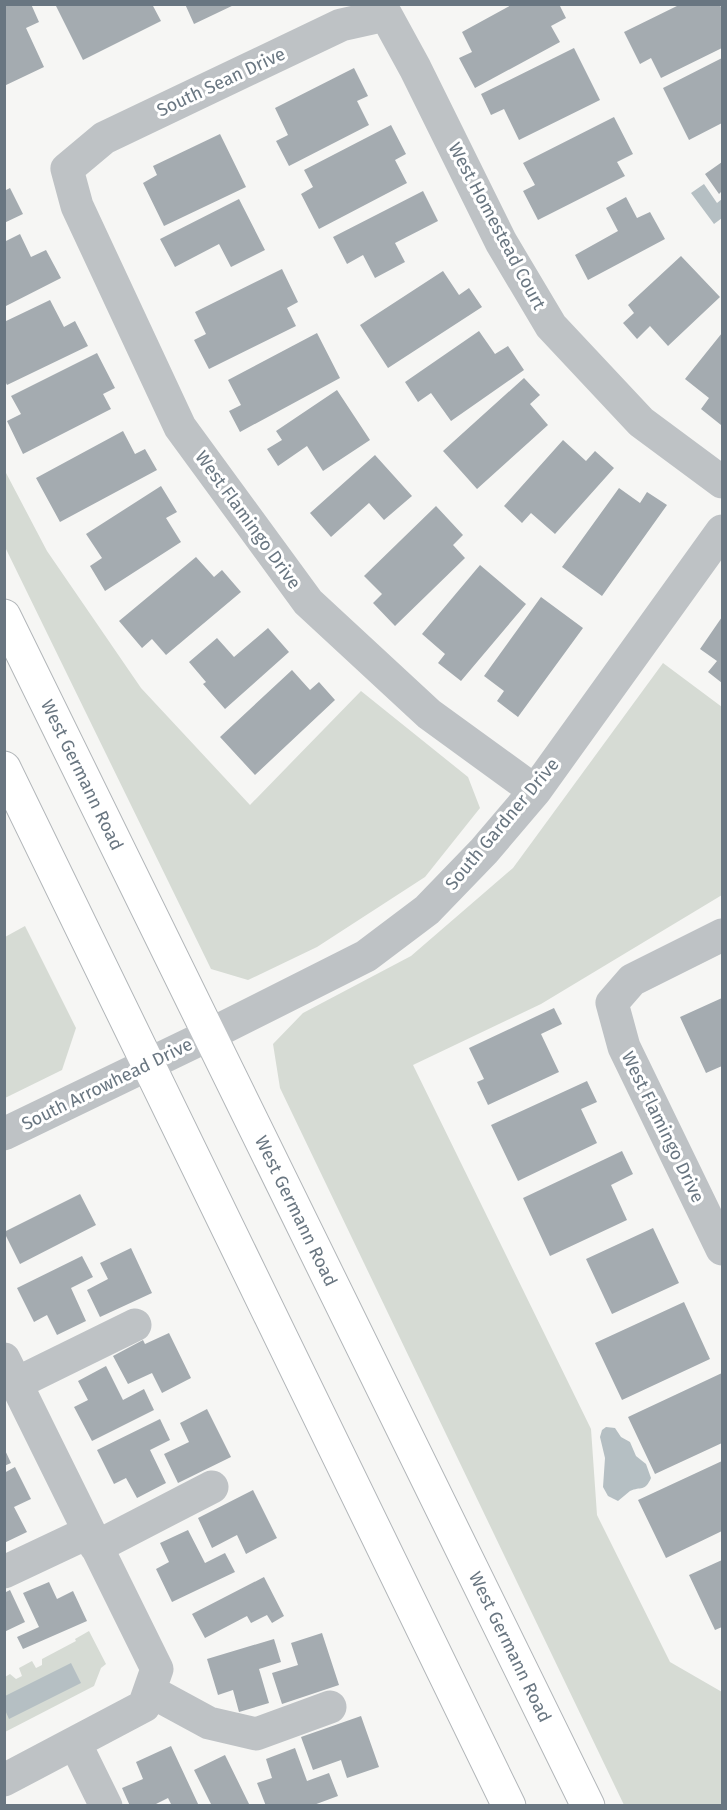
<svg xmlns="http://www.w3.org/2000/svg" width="727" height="1810" font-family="'Fira Sans',sans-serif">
<rect width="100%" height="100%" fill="#f6f6f4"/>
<!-- green -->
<path fill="#d6dbd4" d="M5 471 47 551 141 688 250 805 361 691 468 777 480 808 425 877 317 947 248 980 211 969 5 547Z
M663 663 722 707V895L541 1004 413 1065 591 1429 597 1515 670 1662 722 1692V1805H624L280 1088 273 1044 303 1013 411 956 513 868Z
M25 926 76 1028 62 1070 5 1098V937Z
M89 1631 106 1664 101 1668 94 1686 5 1732V1677L10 1674 16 1679 22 1676 19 1668 32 1661 36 1668 42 1665V1659L76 1641 75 1639Z"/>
<!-- water -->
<path fill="#b5bfc3" d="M704 184 717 203 722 199V218L714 224 691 193Z
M606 1427 615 1428 621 1437 630 1442 636 1456 646 1464 651 1478C645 1492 641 1486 630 1491 626 1494 622 1498 618 1501L608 1496 603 1487 605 1458 600 1437 602 1430Z
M71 1663 81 1683 9 1719 5 1710V1696Z"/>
<!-- building -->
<path fill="#a4abb0" d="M4 4H31L39 22 26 28 44 67 4 86Z
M55 4H152L161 21 83 60Z
M185 4H236L194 24Z
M513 4H559L566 18 551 26 560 42 475 88 459 58 472 52 462 32Z
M681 4H720L722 11V48L661 78 651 58 640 64 624 32Z
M574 48 600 100 519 140 504 109 491 115 481 94Z
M722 58V123L689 140 663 88Z
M354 68 368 96 357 101 369 125 289 166 276 141 288 135 275 108Z
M614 117 633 154 617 162 625 176 538 220 523 191 535 185 523 163Z
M391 125 406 154 395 160 407 183 319 229 301 194 313 187 304 170Z
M220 134 246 187 164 226 143 183 157 175 153 166Z
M722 162V191L719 194 705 174Z
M10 188 23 214 4 223V191Z
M423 191 438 221 395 243 405 262 375 278 363 255 347 264 333 237Z
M626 197 637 218 650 212 665 239 588 280 575 255 618 231 606 208Z
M239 199 265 250 231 267 219 244 175 267 160 239Z
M20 234 31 257 46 250 61 278 4 307V242Z
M681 256 720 297 668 346 650 326 637 339 623 323 634 313 628 305Z
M282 269 298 302 287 308 296 326 209 369 194 340 206 334 195 312Z
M443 271 459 295 469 288 482 307 388 368 360 325Z
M50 300 64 327 75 321 88 346 7 385 4 379V322Z
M479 331 495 354 508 346 524 370 451 421 431 393 418 402 405 382Z
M317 333 340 378 240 432 229 411 241 405 228 380Z
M722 333V424L721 425 701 409 709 398 685 379Z
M97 353 115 388 103 394 111 409 23 454 7 421 21 414 11 396Z
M524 378 540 395 530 404 548 425 477 489 443 451Z
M337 390 370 440 323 471 307 446 278 466 267 449 282 440 276 431Z
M123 431 135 454 145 449 157 470 60 522 36 478Z
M563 440 586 461 595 451 614 468 555 534 531 513 522 523 504 506Z
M375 455 412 496 384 520 369 503 331 537 310 513Z
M161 486 177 512 166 518 181 542 105 591 90 566 102 558 86 534Z
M619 488 640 503 647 492 667 505 602 596 562 567Z
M436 506 463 535 453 545 465 558 395 626 373 603 382 594 364 576Z
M196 557 214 577 222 570 241 592 166 655 152 639 142 648 119 621Z
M480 565 526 604 461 681 438 663 445 654 422 634Z
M541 597 583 628 518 717 497 701 504 691 484 676Z
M722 617V683L708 672 717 661 700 649Z
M268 628 289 652 225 709 203 684 206 682 189 662 217 638 234 657Z
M292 670 310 690 319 682 335 700 255 775 220 737Z
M722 998V1066L706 1073 680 1017Z
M554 1008 562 1024 541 1034 559 1072 488 1105 477 1082 484 1079 469 1048Z
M587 1081 597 1102 581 1109 597 1143 518 1181 491 1125Z
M622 1151 633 1174 611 1185 627 1220 550 1256 523 1198Z
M80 1194 96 1225 20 1264 4 1232Z
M653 1228 679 1283 612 1314 586 1259Z
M131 1248 152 1293 100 1317 87 1290 108 1279 100 1263Z
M82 1256 93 1277 71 1288 86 1321 57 1335 47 1315 34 1322 17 1288Z
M684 1302 710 1359 622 1400 595 1343Z
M169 1333 191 1378 162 1393 152 1373 128 1384 113 1356 143 1340 145 1344Z
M106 1366 123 1400 144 1389 154 1410 92 1441 74 1407 88 1400 78 1381Z
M722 1373V1443L655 1474 628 1417Z
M207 1409 231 1457 178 1483 164 1454 189 1442 180 1423Z
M160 1419 170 1440 150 1450 166 1483 137 1498 126 1478 114 1484 97 1450Z
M4 1448 11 1463 4 1466Z
M722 1461V1531L666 1558 638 1500Z
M15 1467 31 1499 14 1507 27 1532 4 1543V1473Z
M253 1490 277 1538 246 1554 237 1535 212 1548 198 1518Z
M188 1530 205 1563 225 1553 235 1572 172 1602 156 1569 169 1562 160 1543Z
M722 1560V1627L715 1630 689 1575Z
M264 1577 284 1616 272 1623 267 1615 251 1623 247 1616 205 1638 192 1614Z
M49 1582 57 1599 73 1591 87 1621 23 1649 17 1637 39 1627 23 1593Z
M10 1590 25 1622 4 1632V1593Z
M322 1633 339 1685 282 1704 272 1673 298 1665 291 1643Z
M274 1639 281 1662 259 1669 269 1703 239 1712 233 1690 218 1695 207 1659Z
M361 1716 379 1767 347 1778 341 1760 313 1770 301 1737Z
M171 1746 199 1806H172L168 1798 152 1806H130L122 1788 143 1779 136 1762Z
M295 1748 307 1781 329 1773 338 1796 311 1806H266L257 1783 272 1778 266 1759Z
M225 1755 250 1806H212L194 1770Z"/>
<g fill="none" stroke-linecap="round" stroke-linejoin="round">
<defs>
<path id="major" d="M4 616 588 1806
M4 768 509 1806"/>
</defs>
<!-- major casing -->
<use href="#major" stroke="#b2b6b9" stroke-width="35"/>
<!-- minor -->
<path stroke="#bec2c5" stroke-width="33" d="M535 791 429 714 308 602 180 427 77 206 67 169 104 138 341 25 386 15 415 68 501 242 551 326 641 422 722 482
M722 935 632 980 612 1003 624 1047 722 1249
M4 1134 209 1035 366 956 427 910 484 851 535 791 722 531
M4 1359 157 1669 144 1706 4 1780
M17 1383 135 1325
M96 1547 212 1487
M4 1572 89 1532
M150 1691 209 1723 256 1734 330 1707
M75 1743 106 1806"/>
<!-- major -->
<use href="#major" stroke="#fff" stroke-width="33"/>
</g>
<g text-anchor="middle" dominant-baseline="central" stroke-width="6" stroke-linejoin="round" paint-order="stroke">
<!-- street labels -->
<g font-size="18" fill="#697681" stroke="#fff">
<text transform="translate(221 82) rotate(-25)">South Sean Drive</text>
<text transform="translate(497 226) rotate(62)">West Homestead Court</text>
<text transform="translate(248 520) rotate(54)">West Flamingo Drive</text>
<text transform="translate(82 775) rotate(64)">West Germann Road</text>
<text transform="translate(502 824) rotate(-50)">South Gardner Drive</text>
<text transform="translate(107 1084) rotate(-26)">South Arrowhead Drive</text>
<text transform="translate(663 1127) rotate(64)">West Flamingo Drive</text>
<text transform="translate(296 1211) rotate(64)">West Germann Road</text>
<text transform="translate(510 1647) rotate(64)">West Germann Road</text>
</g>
</g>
<!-- border -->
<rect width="727" height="1810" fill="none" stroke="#697681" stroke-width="12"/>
</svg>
